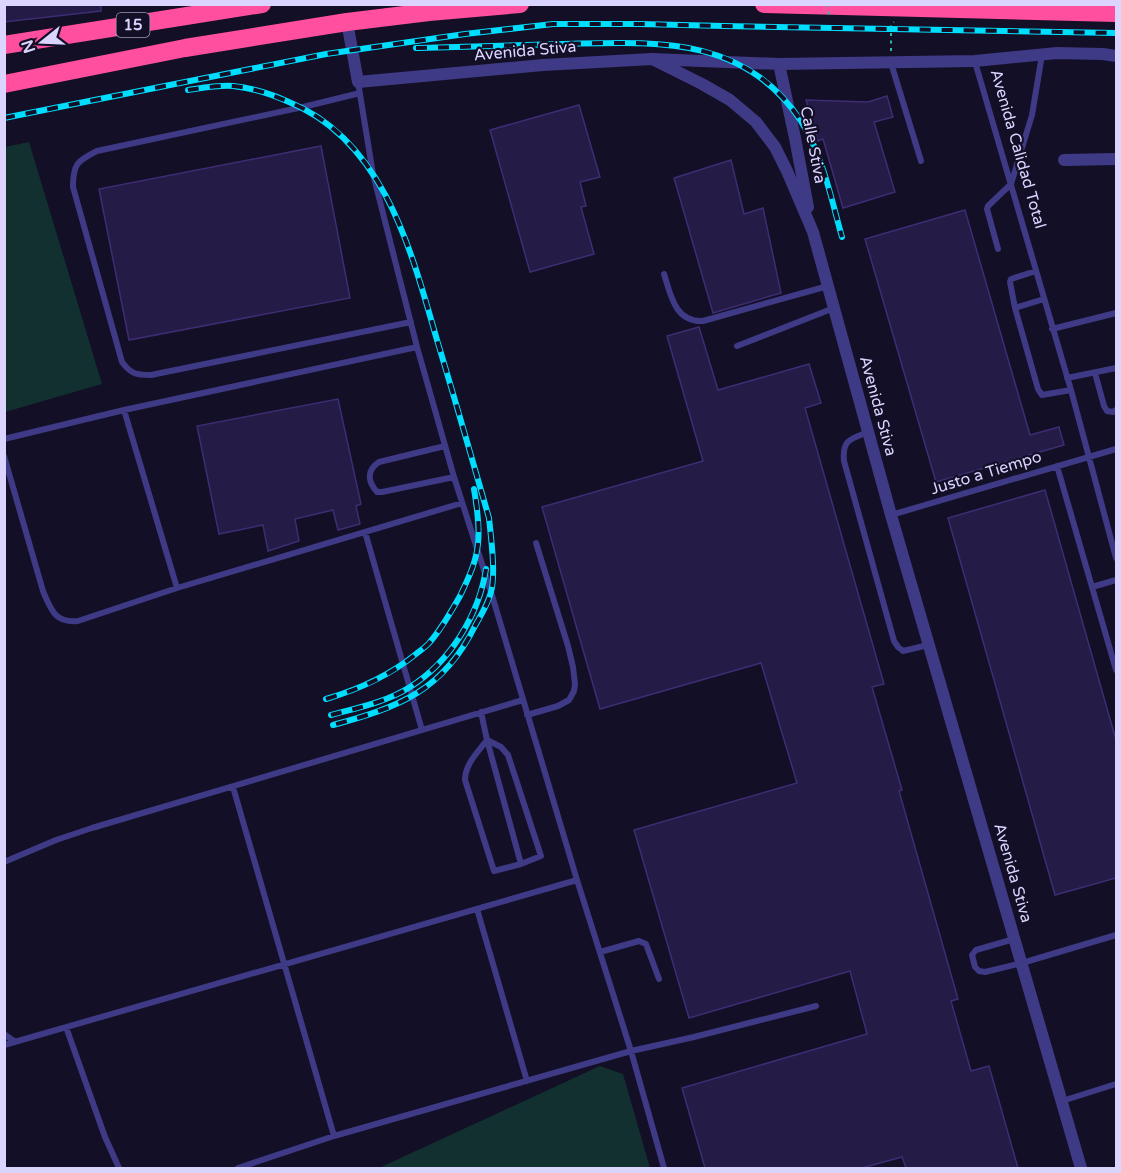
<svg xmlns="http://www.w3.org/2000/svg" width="1121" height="1173" font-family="'Varela Round',sans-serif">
<rect width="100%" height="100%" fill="#130f26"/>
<!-- green -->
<path fill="#123030" d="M29 142 102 384 5 412V147Z
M600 1066 623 1074 650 1168H379Z"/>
<!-- building -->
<path fill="#251b47" stroke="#3d2d73" stroke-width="1.5" d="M4 4H101V11L4 22Z
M887 96 893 117 874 122 895 192 843 208 823 139 818 141 806 100 868 102Z
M579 105 600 177 580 182 586 206 581 207 594 254 530 272 490 130Z
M321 146 350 298 129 340 99 189Z
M731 160 744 214 763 208 781 293 713 313 674 178Z
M965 210 1030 435 1059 427 1064 445 936 482 865 239Z
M699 327 718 390 809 364 821 403 805 408 884 684 872 687 902 790 899 791 958 999 951 1001 971 1071 989 1066 1018 1168H906L902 1157 862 1168H705L682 1088 867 1034 850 971 689 1018 634 830 797 783 761 663 600 709 542 507 703 461 667 336Z
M338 399 361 504 356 506 360 524 338 530 333 510 295 519 299 541 268 551 263 525 219 534 197 426Z
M1045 490 1116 740V878L1055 895 948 518Z"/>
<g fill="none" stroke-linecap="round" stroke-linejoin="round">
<!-- path -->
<path stroke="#2eb8b4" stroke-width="2" stroke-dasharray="3 4.5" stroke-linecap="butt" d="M891 51V24L894 22"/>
<!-- lane -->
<path stroke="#3f3a85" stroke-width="6" d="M975 62 1071 390 1116 558
M891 63 921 161
M358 82 373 174 417 347 454 477 491 592 577 880 631 1051 664 1168
M360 93 303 107 97 151C77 161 73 164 73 187L122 362C131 374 136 375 151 375L411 322
M998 249 987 209 988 206 1011 184 1032 115 1042 55
M1036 271 1011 279 1010 282 1015 308 1038 389 1042 395 1071 390
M664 274C671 296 675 322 703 321L828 286
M1015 308 1044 299
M1052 329 1116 313
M737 346 834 308
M1095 373 1104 406 1107 411 1113 412 1116 410
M1067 378 1116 368
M124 410 177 588
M868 432C851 439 842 439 844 461L894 641 898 647 903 651 928 645
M4 439 124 410 417 347
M445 446 379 462C367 470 367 481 377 492H382L454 477
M4 456 43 591C51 610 55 623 78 621L177 588 462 503
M1057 466 1116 670
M891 515 1116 449
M365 532 422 730
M1092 587 1116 580
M481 712 487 740 521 864 541 856 508 755 501 747 487 740C478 752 465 764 465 780L494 871 521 864
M527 715 558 706 569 700 574 691 575 684 573 667 568 646 536 543
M233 787 334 1136 631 1051 694 1037 816 1006
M4 862 56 840 92 828 523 700
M477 909 527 1081
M1014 939 976 950 972 955 975 967 979 971 985 972 1022 963 1116 935
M600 952 639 941 646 944 659 979
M66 1027 105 1137 119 1168
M4 1034 15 1042
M4 1045 577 880
M1062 1101 1116 1084
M238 1168 334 1136"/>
<!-- street -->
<path stroke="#3f3a85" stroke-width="12" d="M347 22 358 82 543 65 652 59 779 64 975 61 1057 53 1103 54 1116 56
M652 59 702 84 730 100 756 122 775 147 787 171 813 232 891 515 1081 1168
M779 64 795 138 808 207
M1064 160 1116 159"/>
<!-- highway -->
<path stroke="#ff4f9e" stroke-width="18" d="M764 4 1116 13
M4 45 262 4
M4 84 185 48 347 22 429 12 520 4"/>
<defs>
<path id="rail" d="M416 48C465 47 514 45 562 44 653 42 744 34 801 121 823 156 831 198 842 237
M188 90C202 88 218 85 233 86 253 88 271 94 289 102 384 141 411 250 437 340 455 399 472 459 489 518 491 538 496 574 491 592 488 604 481 615 475 626 443 691 399 707 333 725
M4 118 326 54 465 34 553 24H640L724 26 1116 33
M326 699C360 689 389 676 416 654 421 650 426 647 430 642 442 628 451 612 460 596 468 579 476 563 478 544 480 526 477 507 474 489
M331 715C357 708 387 702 410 687 450 662 479 615 486 569"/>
</defs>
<!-- rail casing -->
<use href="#rail" stroke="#00deff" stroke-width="6"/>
<!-- rail -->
<use href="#rail" stroke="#130f26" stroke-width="4" stroke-dasharray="11" stroke-linecap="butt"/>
<!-- path-bridge -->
<path stroke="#2eb8b4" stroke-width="2" stroke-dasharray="3 4.5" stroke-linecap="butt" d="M828 4 829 19"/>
</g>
<g text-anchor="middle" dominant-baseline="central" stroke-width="4.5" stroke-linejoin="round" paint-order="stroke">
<!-- shield labels -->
<rect fill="#130f26" stroke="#9e99be" stroke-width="1.5" x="116.5" y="13" width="33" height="24" rx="4.5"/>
<g font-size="15" font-weight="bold" fill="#dad4ff">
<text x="133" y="25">15</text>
</g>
<!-- street labels -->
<g font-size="16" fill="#dad4ff" stroke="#130f26">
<text transform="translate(525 51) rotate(-5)">Avenida Stiva</text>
<text transform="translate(813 145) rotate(79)">Calle Stiva</text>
<text transform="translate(1018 149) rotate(74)">Avenida Calidad Total</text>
<text transform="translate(878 406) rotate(75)">Avenida Stiva</text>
<text transform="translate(986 473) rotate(-17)">Justo a Tiempo</text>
<text transform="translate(1013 873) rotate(74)">Avenida Stiva</text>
</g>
</g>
<!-- border -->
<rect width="1121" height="1173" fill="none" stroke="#dad4ff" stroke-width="12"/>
<!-- north arrow -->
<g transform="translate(42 42) rotate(252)" stroke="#130f26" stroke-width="4.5" paint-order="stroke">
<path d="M0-4.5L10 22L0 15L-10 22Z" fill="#dad4ff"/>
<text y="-9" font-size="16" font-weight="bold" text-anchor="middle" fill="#dad4ff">N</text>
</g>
</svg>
